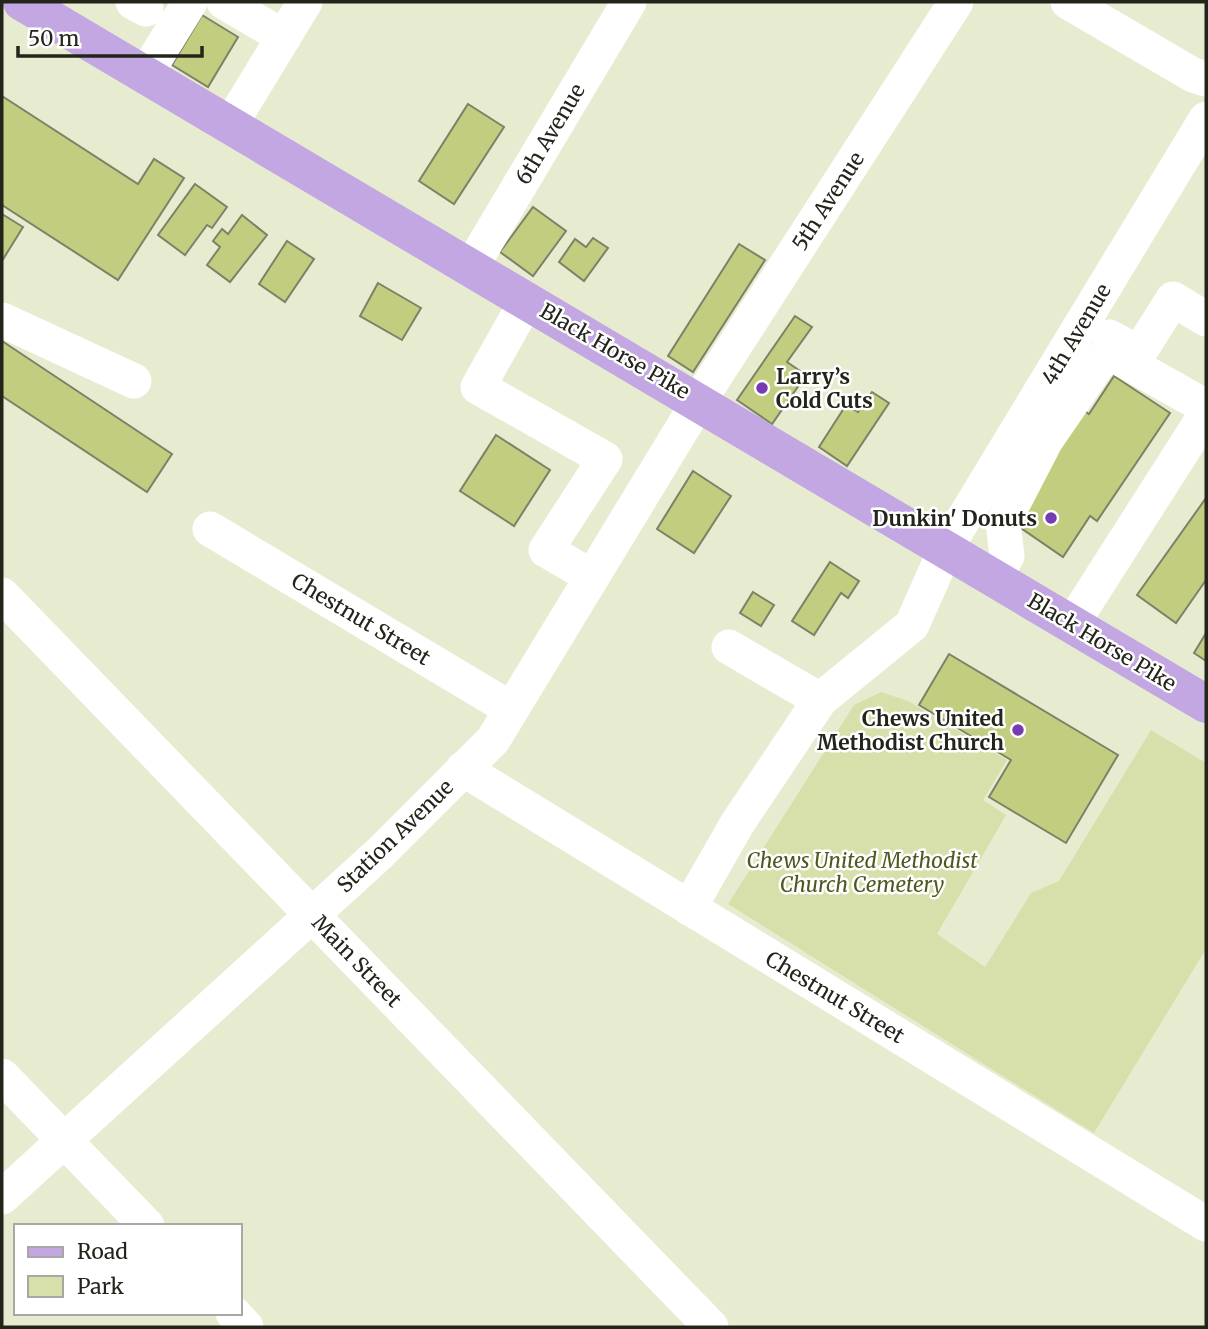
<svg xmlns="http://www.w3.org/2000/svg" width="1208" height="1329" font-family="Merriweather,serif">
<rect width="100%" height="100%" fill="#e7ecd0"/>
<!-- green -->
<path fill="#d7e0ab" d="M881 692 908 701 1007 760 983 800 1006 815 937 934 985 967 1031 893 1059 881 1151 730 1206 763V949L1094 1133 728 904 854 705Z"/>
<!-- building -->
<path fill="#c2cd7f" stroke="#7d8168" stroke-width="2" d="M202 15 238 37 208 87 172 65Z
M2 96 138 184 154 159 184 178 118 280 2 205Z
M468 104 504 127 454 204 419 181Z
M195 184 227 207 212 228 207 225 185 255 158 235Z
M533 207 566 231 533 276 500 252Z
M2 214 23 227 2 261Z
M242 215 267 235 230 282 207 265 220 247 213 241 222 229 228 234Z
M593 238 608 248 584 281 559 262 575 239 586 247Z
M287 241 314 259 285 302 259 284Z
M739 244 765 260 693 372 668 356Z
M378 283 421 308 402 340 360 316Z
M795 316 812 327 787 362 806 375 772 424 737 400Z
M2 341 172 454 147 492 2 396Z
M1114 376 1170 413 1097 521 1090 516 1063 557 1009 520 1083 410 1089 414Z
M872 392 889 403 847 466 819 447 846 405 858 412Z
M496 435 550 470 514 526 460 491Z
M693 471 731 496 694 553 657 529Z
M1206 498V580L1176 623 1137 595Z
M830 562 859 581 848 598 841 593 814 635 792 621Z
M753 592 774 605 761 626 740 613Z
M1206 633V661L1194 653Z
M949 654 1118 755 1066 843 989 797 1011 760 919 705Z"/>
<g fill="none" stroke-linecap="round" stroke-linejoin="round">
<!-- minor -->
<path stroke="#fff" stroke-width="35" d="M133 2 146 9
M224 2 284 37
M1068 2 1193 75 1206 79
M145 75 190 2
M230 125 305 2
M471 267 629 2
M527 300 478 387 605 459 546 550 592 577
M2 320 134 381
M1109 337 1139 353 1173 299 1206 319
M210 529 511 709
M994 577 1007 556 1003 523 1046 440 1107 351 1206 407
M2 595 711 1327
M1072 624 1206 414
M729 647 820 700
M463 769 1206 1224
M689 908 737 824 820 700 912 625 946 548 1206 119
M2 1076 147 1226
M2 1197 380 853 493 740 699 401 956 2
M233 1313 246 1327"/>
<!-- major -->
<path stroke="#c2a7e3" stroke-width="38" d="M22 2 1206 704"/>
</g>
<!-- markers -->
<g fill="#773cb2" stroke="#fff" stroke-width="2.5">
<circle cx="762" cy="388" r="7"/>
<circle cx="1051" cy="518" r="7"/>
<circle cx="1018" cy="730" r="7"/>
</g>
<g text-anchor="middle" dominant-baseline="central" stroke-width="5" stroke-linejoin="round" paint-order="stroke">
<!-- street labels -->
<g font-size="21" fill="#23241a" stroke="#fff">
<text transform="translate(550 134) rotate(-59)">6th Avenue</text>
<text transform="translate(828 201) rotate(-57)">5th Avenue</text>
<text transform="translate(1076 334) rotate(-59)">4th Avenue</text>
<text transform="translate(615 351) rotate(30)">Black Horse Pike</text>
<text transform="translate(361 619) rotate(31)">Chestnut Street</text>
<text transform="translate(1102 642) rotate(31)">Black Horse Pike</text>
<text transform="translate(395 836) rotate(-44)">Station Avenue</text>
<text transform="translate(357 961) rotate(46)">Main Street</text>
<text transform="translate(835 997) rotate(31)">Chestnut Street</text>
</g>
<!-- poi labels -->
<g font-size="21" font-weight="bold" fill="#23241a" stroke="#fff" text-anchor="end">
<text x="776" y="376" text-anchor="start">Larry’s<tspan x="776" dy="24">Cold Cuts</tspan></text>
<text x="1037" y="518">Dunkin' Donuts</text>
<text x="1004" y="718">Chews United<tspan x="1004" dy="24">Methodist Church</tspan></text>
</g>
<!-- park labels -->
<g font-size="21" font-style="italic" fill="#51571f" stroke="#fff">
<text x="862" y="860">Chews United Methodist<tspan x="862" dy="24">Church Cemetery</tspan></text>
</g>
</g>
<!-- border -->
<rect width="1208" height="1329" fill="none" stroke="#23241a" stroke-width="7"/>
<!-- legend -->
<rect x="14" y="1224" width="228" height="91" fill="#ffffff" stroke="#a7a7a3" stroke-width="2"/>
<rect x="28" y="1247" width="35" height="10" fill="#c2a7e3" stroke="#a7a7a3" stroke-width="2"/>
<text x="77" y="1259" font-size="21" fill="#23241a">Road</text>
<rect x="28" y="1276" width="35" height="21" fill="#d7e0ab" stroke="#a7a7a3" stroke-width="2"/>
<text x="77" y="1294" font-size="21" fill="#23241a">Park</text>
<!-- scale -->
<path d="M18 46v10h184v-10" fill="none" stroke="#23241a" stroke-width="3.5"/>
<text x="28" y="46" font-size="21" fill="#23241a" stroke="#ffffff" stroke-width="5" paint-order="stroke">50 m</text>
</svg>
